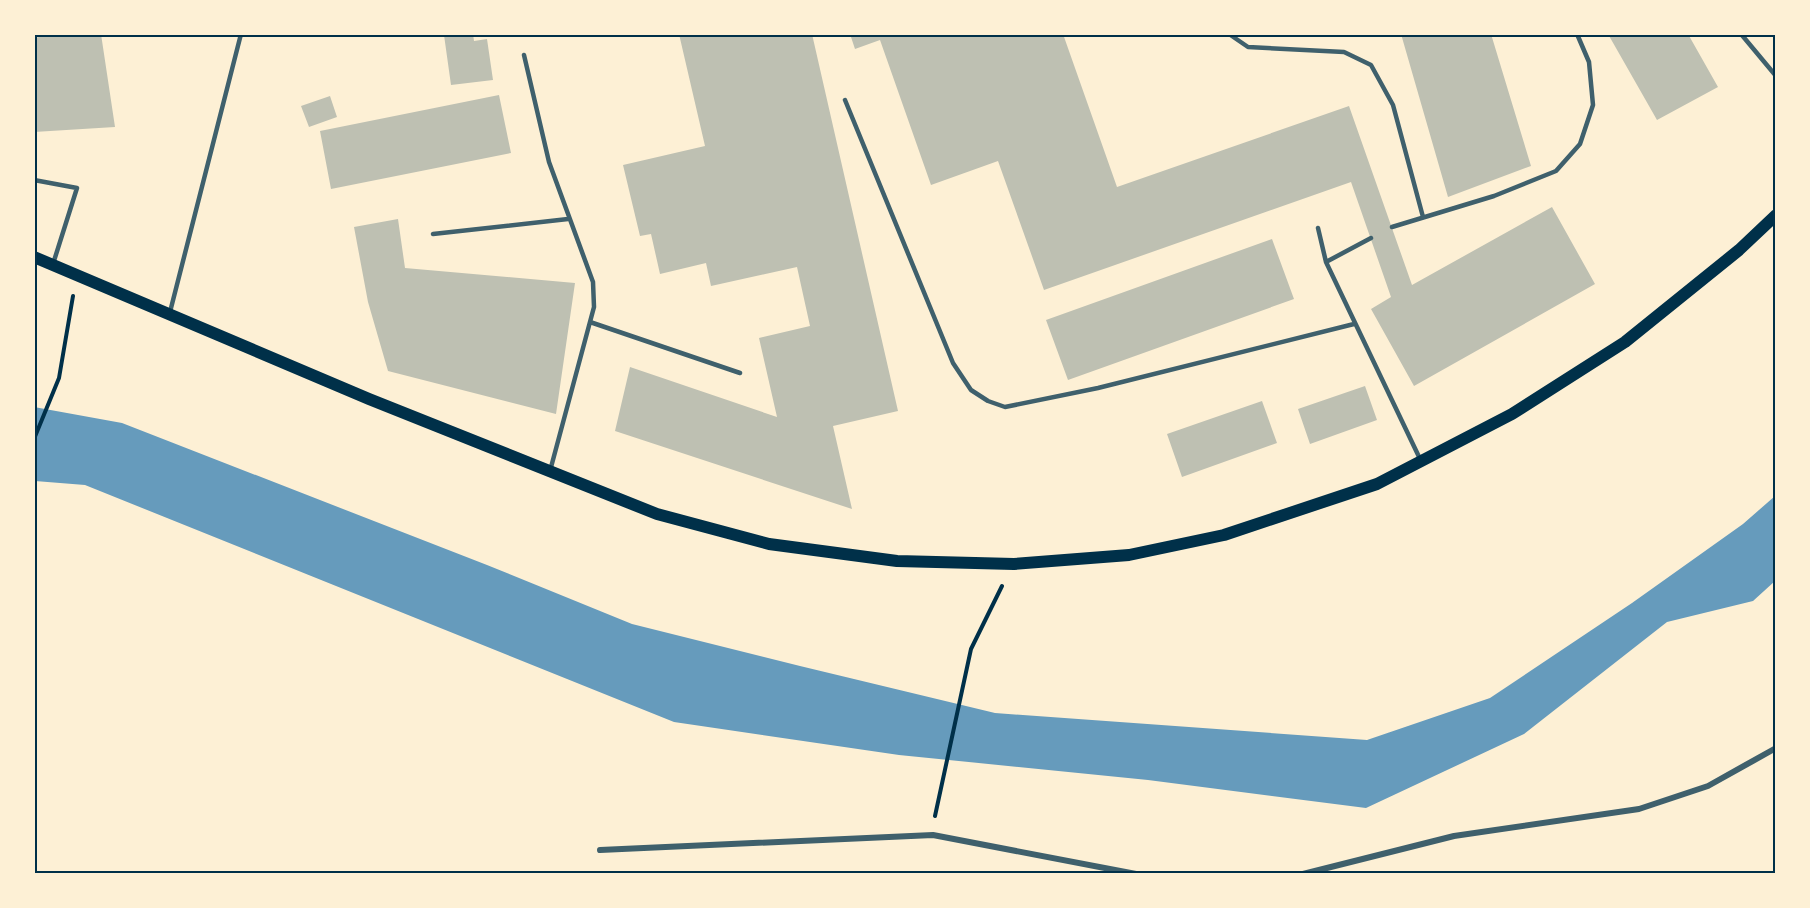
<svg xmlns="http://www.w3.org/2000/svg" width="1810" height="908" font-family="'Noto Serif',serif">
<rect width="100%" height="100%" fill="#fdf0d5"/>
<!-- water -->
<path fill="#669bbc" d="M34 407 122 423 487 565 632 624 800 666 995 713 1367 740 1490 698 1632 603 1743 524 1775 496V581L1753 601 1667 622 1524 734 1366 808 1148 780 899 755 674 722 85 485 35 481Z"/>
<!-- building -->
<path fill="#bec0b2" d="M55 34H101L115 127 34 132V38Z
M473 34 474 41 487 39 493 80 451 85 444 35Z
M679 34H812L898 411 833 426 852 509 615 431 630 367 777 417 759 338 810 326 797 267 711 286 706 263 660 274 651 234 640 236 623 165 705 146Z
M850 34H1063L1117 187 1349 106 1412 285 1552 207 1595 284 1414 386 1371 309 1391 297 1351 182 1044 290 998 161 931 185 880 40 855 49Z
M1401 34H1491L1531 166 1448 197Z
M1608 34H1688L1718 87 1657 120Z
M499 95 511 153 331 189 320 131Z
M330 96 337 117 309 127 301 106Z
M398 219 405 268 575 283 556 414 388 371 368 302 354 227Z
M1272 239 1294 299 1068 380 1046 320Z
M1365 386 1377 420 1310 444 1298 409Z
M1262 401 1277 443 1182 477 1167 434Z"/>
<g fill="none" stroke-linecap="round" stroke-linejoin="round">
<!-- path -->
<path stroke="#003049" stroke-width="4" d="M34 439 59 378 73 296
M935 816 971 649 1002 586"/>
<!-- service -->
<path stroke="#3f606c" stroke-width="4.5" d="M1229 34 1248 47 1344 52 1371 65 1393 105 1423 217
M1741 34 1776 76
M524 55 549 162 593 282 594 307 550 471
M845 100 953 363 971 390 988 401 1005 407 1098 388 1354 324
M34 180 77 188 53 264
M1392 227 1494 196 1556 171 1580 144 1593 105 1589 62 1577 34
M1318 228 1326 262 1421 461
M433 234 568 219
M1326 262 1371 238
M170 312 241 34
M590 322 740 373"/>
<!-- minor -->
<path stroke="#3f606c" stroke-width="6" d="M600 850 933 835 1136 874
M1303 874 1454 836 1639 809 1708 786 1776 748"/>
<!-- secondary -->
<path stroke="#003049" stroke-width="12" d="M34 257 369 399 657 514 769 544 897 561 1014 564 1129 555 1224 535 1377 484 1512 414 1625 342 1739 250 1776 215"/>
</g>
<!-- border -->
<rect width="1810" height="908" fill="none" stroke="#fdf0d5" stroke-width="72"/>
<rect x="36" y="36" width="1738" height="836" fill="none" stroke="#003049" stroke-width="2"/>
</svg>
